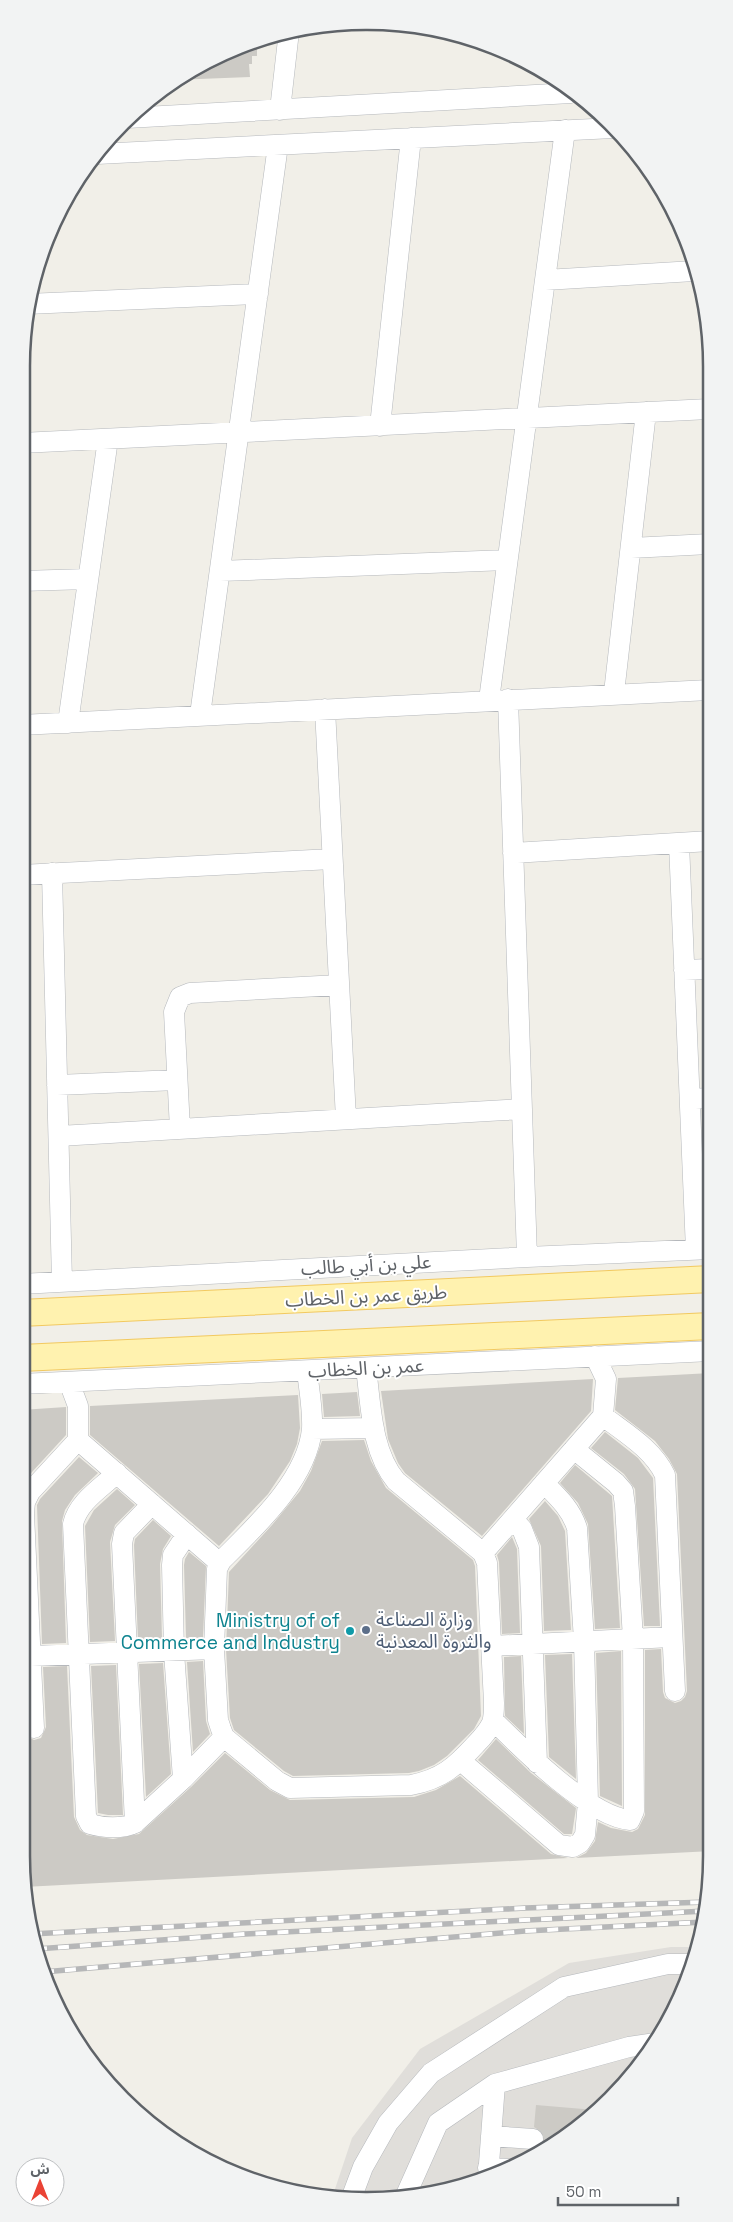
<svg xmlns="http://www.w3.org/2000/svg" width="733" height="2222" font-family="'Space Grotesk','Noto Sans Arabic',sans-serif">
<rect width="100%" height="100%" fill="#f1efe8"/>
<!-- industrial -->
<path fill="#e0deda" d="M671 1947H698L686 1987 654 2047 576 2130 519 2165 456 2189 389 2200 332 2198 352 2138 420 2049 569 1963Z"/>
<!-- building -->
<path fill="#cccac5" d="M257 41V56H252V64H249L250 77 174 80 235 47Z
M711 1373 712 1851 576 1858 586 1853 595 1841 598 1822 611 1828 632 1832 638 1829 645 1815V1650L661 1649 663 1692 665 1698 675 1703 681 1701 685 1697 687 1691 677 1474 669 1459 655 1441 615 1410 618 1378Z
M593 1379 591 1411 482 1536 405 1473 398 1463 388 1439 381 1391Z
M357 1392 360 1416 324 1417 322 1394Z
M298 1395 300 1428 297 1444 290 1461 268 1494 219 1546 90 1435V1406Z
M66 1407V1435L21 1484V1410Z
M605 1432 638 1458 653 1478 660 1626H644L635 1489 624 1474 591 1448Z
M364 1440 371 1461 386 1488 473 1560 475 1566 481 1716 474 1729 447 1756 434 1765 419 1771 409 1773 293 1776 284 1771 234 1730 230 1718 226 1649 229 1572 272 1525 300 1491 311 1471 322 1441Z
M79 1457 98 1473 75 1495 65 1510 62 1521 66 1643 42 1644 37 1505 40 1499Z
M575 1465 612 1496 620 1628 595 1629 588 1524 578 1503 560 1483Z
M117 1489 135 1505 115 1525 110 1542 115 1641 90 1642 85 1526 94 1510Z
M545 1501 558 1516 565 1531 571 1630 544 1631 541 1546 529 1519Z
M153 1520 171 1536 163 1549 160 1564 162 1639 138 1640 134 1545 135 1539Z
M512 1537 517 1549 520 1633 502 1634 499 1562 497 1555Z
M189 1552 206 1566 203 1638H186L184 1565 185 1559Z
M621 1651 622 1806 600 1796 596 1653Z
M572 1654 576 1779 549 1757 545 1655Z
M521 1656 524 1734 505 1716 504 1657Z
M203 1661 206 1721 210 1734 193 1752 187 1662Z
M163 1663 171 1774 146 1797 139 1664Z
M116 1665 123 1815H108L98 1813 91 1666Z
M67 1666 74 1817 80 1830 87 1835 113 1839 139 1834 191 1787 225 1753 270 1790 290 1800 414 1797 436 1790 460 1776 551 1854 568 1858 24 1887 21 1856V1710L24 1735 34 1740 41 1738 46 1727 43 1667Z
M496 1739 531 1773 576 1808 572 1834H564L478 1760Z
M536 2105 595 2110 576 2130 532 2157V2151L539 2149 545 2140 543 2133 534 2127Z"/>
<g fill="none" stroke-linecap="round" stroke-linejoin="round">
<!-- minor-tunnel -->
<path stroke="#ccccc8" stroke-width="20" stroke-dasharray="20 10" stroke-linecap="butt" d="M533 2139 558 2141"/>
<defs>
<path id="minor" d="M280 110 289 31
M127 118 571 93
M97 154 613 128
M545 280 694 271
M27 304 258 294
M380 426 411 138
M21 443 709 409
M631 548 709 544
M220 571 507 560
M21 581 88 579
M614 693 646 412
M508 699 527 1257
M489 700 565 130
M325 709 346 1119
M200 715 278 145
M68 723 108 439
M21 725 709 690
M679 843 696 1250
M513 853 710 841
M52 873 62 1282
M21 875 332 859
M684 970 710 969
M57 1085 177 1080
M690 1099 710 1098
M180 1129 174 1012 180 997 190 993 339 985
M59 1136 522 1109
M21 1284 527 1257 711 1249
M595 1356 606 1379 603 1416C625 1433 653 1449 665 1475L675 1691
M307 1371C309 1389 313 1410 312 1429 307 1480 255 1527 221 1561L217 1569 214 1649 218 1720 221 1729 224 1737 277 1781 290 1788 411 1785C442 1779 455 1767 476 1744 482 1738 488 1731 492 1723 494 1717 494 1710 494 1703L487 1563 483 1553 396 1481C371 1451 371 1405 366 1368
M69 1382 78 1406V1440L214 1558
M21 1384 711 1351
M312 1429 374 1428
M117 1473C101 1488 78 1502 73 1524L86 1816 90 1824C103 1828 123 1829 135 1823L122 1544 124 1533 152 1504
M513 1519 522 1529 529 1547 537 1763
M483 1553 603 1416
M491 1646 671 1637
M31 1656 214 1649
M493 1720C522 1749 590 1817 630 1820L634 1811 633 1639 625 1506 623 1491 616 1483 574 1449
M34 1728 24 1514 25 1502 30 1492 78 1440
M461 1761 559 1845 573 1847 580 1843 585 1835 588 1802 584 1641 577 1528C571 1509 558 1497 544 1483
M183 1779 174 1652 172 1565 173 1555 187 1534
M135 1823 183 1779 224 1737
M491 2136 533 2139
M488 2168 508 2169
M488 2177 495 2084
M405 2197 438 2123 495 2084 629 2047 656 2043
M351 2199 363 2167 388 2123 431 2073 564 1987 668 1964H693"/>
<path id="major" d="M21 1313 711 1279
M21 1358 711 1326"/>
</defs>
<!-- minor casing -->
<use href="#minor" stroke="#b5b8bc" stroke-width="21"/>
<!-- major casing -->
<use href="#major" stroke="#f2c960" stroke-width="28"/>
<!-- minor -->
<use href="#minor" stroke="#fff" stroke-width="20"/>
<!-- major -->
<use href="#major" stroke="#fff2af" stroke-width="26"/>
<defs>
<path id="rail" d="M31 1934 525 1908 707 1902
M36 1949 245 1934 706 1911
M43 1972 525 1931 705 1922"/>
</defs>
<!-- rail casing -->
<use href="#rail" stroke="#b6b7b8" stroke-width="5.5"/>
<!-- rail -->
<use href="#rail" stroke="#fff" stroke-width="4" stroke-dasharray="11" stroke-linecap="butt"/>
</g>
<!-- markers -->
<circle fill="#5c6f8a" stroke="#fff" stroke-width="2" cx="366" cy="1630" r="5"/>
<circle fill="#0f9aa8" stroke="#fff" stroke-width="2" cx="350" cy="1631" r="5"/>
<g text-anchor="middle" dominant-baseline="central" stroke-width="4" stroke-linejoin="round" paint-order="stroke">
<!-- street labels -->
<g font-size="19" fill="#5f6368" stroke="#fff">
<text transform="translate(366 1265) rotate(-3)">علي بن أبي طالب</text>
<text transform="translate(366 1296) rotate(-3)">طريق عمر بن الخطاب</text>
<text transform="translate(366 1368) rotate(-3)">عمر بن الخطاب</text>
</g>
<!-- service labels -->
<g font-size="19" fill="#4e5e75" stroke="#fff" text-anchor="start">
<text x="376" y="1619">وزارة الصناعة<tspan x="376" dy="22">والثروة المعدنية</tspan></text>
</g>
<!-- culture labels -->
<g font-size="19" fill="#0d838f" stroke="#fff" text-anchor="end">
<text x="340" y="1620">Ministry of of<tspan x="340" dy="22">Commerce and Industry</tspan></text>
</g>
</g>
<!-- crop -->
<path d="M0 0H733V2222H0ZM366 30H367A336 336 0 0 1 703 366V1856A336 336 0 0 1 367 2192H366A336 336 0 0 1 30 1856V366A336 336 0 0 1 366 30Z" fill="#f2f3f3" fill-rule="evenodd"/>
<path fill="none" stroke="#5f6368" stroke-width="2.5" d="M366 30H367A336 336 0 0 1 703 366V1856A336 336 0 0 1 367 2192H366A336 336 0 0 1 30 1856V366A336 336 0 0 1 366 30Z"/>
<!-- north arrow -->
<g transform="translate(40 2182)"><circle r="24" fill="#ffffff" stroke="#bfc1c3"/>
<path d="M0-4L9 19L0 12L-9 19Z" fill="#ea4335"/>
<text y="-8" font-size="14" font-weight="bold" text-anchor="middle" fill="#5f6368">ش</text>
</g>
<!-- scale -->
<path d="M558 2197v8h120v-8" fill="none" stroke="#5f6368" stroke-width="2.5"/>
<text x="566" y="2197" font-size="15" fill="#5f6368" stroke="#ffffff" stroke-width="4" paint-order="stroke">50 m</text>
</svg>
